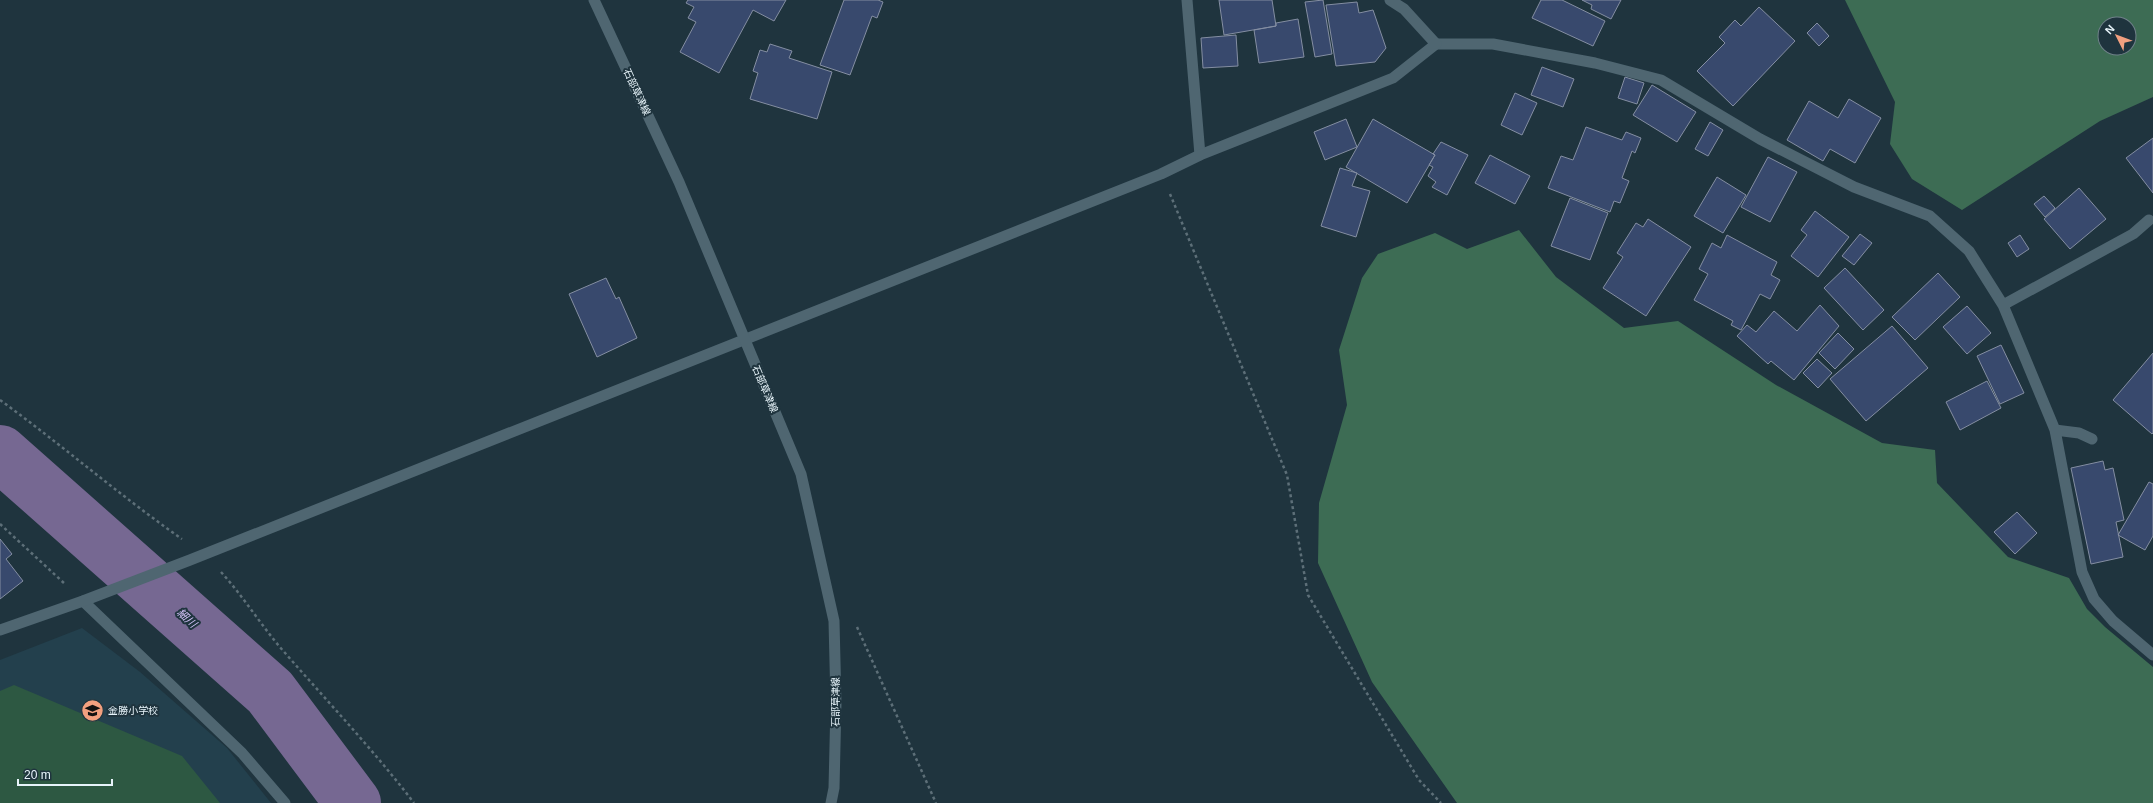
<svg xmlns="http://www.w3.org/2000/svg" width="2153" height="803" font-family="Helvetica,'Noto Sans JP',sans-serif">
<rect width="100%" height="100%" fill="#1f343e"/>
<!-- built -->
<path fill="#23404d" d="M82 628 140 672 227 748 271 803H0V660Z"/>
<!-- green -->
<path fill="#2d5842" d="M14 685 182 756 220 803H0V691Z"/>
<!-- forest -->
<path fill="#3d6c54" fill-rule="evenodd" d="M1845 0H2153V97L2100 121 1962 210 1912 179 1890 144 1895 102ZM2105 24H2129V48H2105Z
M1519 230 1556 277 1624 328 1678 321 1776 385 1882 443 1935 450 1937 483 2008 557 2069 578 2087 609 2105 627 2153 667V803H1457L1372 682 1318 563 1319 503 1347 405 1339 350 1362 278 1378 254 1435 233 1467 249Z"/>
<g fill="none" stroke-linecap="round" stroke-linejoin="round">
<!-- river -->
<path stroke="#766892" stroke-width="56" d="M0 453 270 692 353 803"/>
</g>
<!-- building -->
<path fill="#38496d" stroke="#848ea2" d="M688 0H786L774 21 753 10 719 73 680 52 696 22 688 18 694 7 686 3Z
M844 0H878L883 2 877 18 872 16 850 75 820 65Z
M1219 0H1272L1276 26 1224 35Z
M1323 0 1332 54 1315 57 1305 2Z
M1541 0H1562L1605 21 1593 46 1532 18Z
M1582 0H1621L1611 19 1591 9 1592 5Z
M1357 2 1359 13 1373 10 1386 48 1375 62 1336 66 1326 5Z
M1759 7 1795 41 1733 106 1697 71 1725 43 1719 37 1735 20 1741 26Z
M1298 19 1304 57 1259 63 1254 30 1276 26V23Z
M1817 23 1829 36 1819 46 1807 33Z
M1236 35 1238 66 1203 68 1201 38Z
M770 44 792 51 789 58 832 72 817 119 750 99 758 73 753 71 760 50 767 52Z
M1542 67 1574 79 1563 107 1531 95Z
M1625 77 1644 83 1637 104 1618 98Z
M1652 85 1696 112 1677 142 1633 115Z
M1515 93 1537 103 1522 135 1501 125Z
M1849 99 1881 118 1855 163 1830 149 1823 161 1787 140 1809 101 1838 118Z
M1346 119 1357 147 1325 160 1314 132Z
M1373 119 1435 155 1407 203 1346 167Z
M1710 122 1723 130 1708 156 1695 149Z
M1586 127 1622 140 1626 132 1641 138 1635 153 1632 151 1622 178 1629 181 1620 203 1614 201 1610 212 1548 188 1561 156 1573 160Z
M2153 138V193L2126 158Z
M1441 142 1468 155 1447 195 1432 187 1436 182 1428 176 1433 167 1429 165 1435 155 1433 154Z
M1490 155 1530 176 1515 204 1475 183Z
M1768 157 1797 172 1770 222 1741 207Z
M1340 168 1357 173 1352 186 1370 191 1356 237 1321 226Z
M1717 177 1746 195 1723 233 1694 216Z
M2079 188 2106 219 2070 249 2044 219Z
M2044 196 2055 208 2045 217 2034 204Z
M1570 198 1608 213 1590 260 1551 246Z
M1815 211 1849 237 1818 277 1791 256 1807 235 1801 230Z
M1648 219 1691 247 1646 316 1603 288 1623 257 1617 253 1636 223 1643 227Z
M1860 234 1872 243 1854 265 1842 256Z
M1727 235 1777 262 1771 275 1780 280 1770 299 1760 294 1741 330 1731 325 1733 321 1694 300 1708 274 1699 269 1712 243 1721 248Z
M2020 235 2029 249 2017 257 2008 243Z
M1845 268 1884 310 1863 330 1824 288Z
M1938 273 1960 297 1915 340 1892 317Z
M606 278 616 299 619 297 637 338 597 357 569 294Z
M1820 305 1839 326 1794 380 1771 361 1768 364 1737 336 1747 325 1756 332 1774 311 1797 331Z
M1967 306 1991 333 1967 354 1943 327Z
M1892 326 1928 368 1866 421 1830 379Z
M1838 333 1854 349 1835 369 1819 353Z
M2001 345 2024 393 2000 404 1977 356Z
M2153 353V433L2152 434 2113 400Z
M1817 359 1832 373 1818 388 1803 373Z
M1987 381 2001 408 1960 430 1946 402Z
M2103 461 2105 470 2113 468 2124 520 2116 522 2123 557 2091 564 2071 468Z
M2149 482 2153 484V536L2145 550 2118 535Z
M2017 512 2037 533 2015 554 1994 532Z
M0 539 12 554 6 559 23 581 0 599Z"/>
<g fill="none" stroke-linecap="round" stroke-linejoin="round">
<!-- path -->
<path stroke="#5d6f78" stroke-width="2.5" stroke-dasharray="3 3" stroke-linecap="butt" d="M1170 194 1287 475 1308 595 1419 780 1441 803
M0 400C62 445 119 495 182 539
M0 524 65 584
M221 572C242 595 259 622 279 646 324 698 372 748 414 803
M857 627 936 803"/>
<!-- service -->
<path stroke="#4f6671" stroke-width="11" d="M1187 0 1200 155
M1436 44H1493L1595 63 1661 80 1760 139 1854 187 1930 216 1969 251 2003 305 2055 430 2082 572 2094 599 2113 621 2153 655
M2003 305 2133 234 2149 220
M2055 430 2079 433 2092 439
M83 601 242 753 285 803"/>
<!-- minor -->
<path stroke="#4f6671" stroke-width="11" d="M0 630 83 601 190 560 1161 174 1200 155 1393 78 1436 44 1404 9 1390 0"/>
<!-- secondary -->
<path stroke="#4f6671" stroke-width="11" d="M594 0 679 182 801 474 834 621 836 703 834 788 831 803"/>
</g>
<!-- icons -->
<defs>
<symbol id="school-disc" viewBox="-11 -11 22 22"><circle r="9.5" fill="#f2a07f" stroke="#1f343e"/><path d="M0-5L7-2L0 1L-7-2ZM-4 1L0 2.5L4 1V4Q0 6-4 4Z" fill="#111"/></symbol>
</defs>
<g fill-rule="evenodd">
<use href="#school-disc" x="80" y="698" width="25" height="25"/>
</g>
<g text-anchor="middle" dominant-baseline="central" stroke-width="4" stroke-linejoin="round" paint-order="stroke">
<!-- street labels -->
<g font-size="10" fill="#e7f4fa" stroke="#1f343e">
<text transform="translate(637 92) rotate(65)">石部草津線</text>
<text transform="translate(765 389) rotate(67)">石部草津線</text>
<text transform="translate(835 702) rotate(-90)">石部草津線</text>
</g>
<!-- poi labels -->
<g font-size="10" fill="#e7f4fa" stroke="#1f343e" text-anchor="start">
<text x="108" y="710">金勝小学校</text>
</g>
<!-- water labels -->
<g font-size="11" font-style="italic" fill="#d2c1f7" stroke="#1f343e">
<text transform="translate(187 618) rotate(42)">細川</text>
</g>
</g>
<!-- north arrow -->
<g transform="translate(2117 36) rotate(312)"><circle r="19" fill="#1f343e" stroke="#6f8189"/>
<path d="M0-3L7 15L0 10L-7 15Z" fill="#f2a07f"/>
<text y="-6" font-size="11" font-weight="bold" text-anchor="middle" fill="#e7f4fa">N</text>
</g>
<!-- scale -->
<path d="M18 779v6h94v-6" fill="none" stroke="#e7f4fa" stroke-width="2"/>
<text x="24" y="779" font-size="12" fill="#e7f4fa" stroke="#1f343e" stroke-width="3" paint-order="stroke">20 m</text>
</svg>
